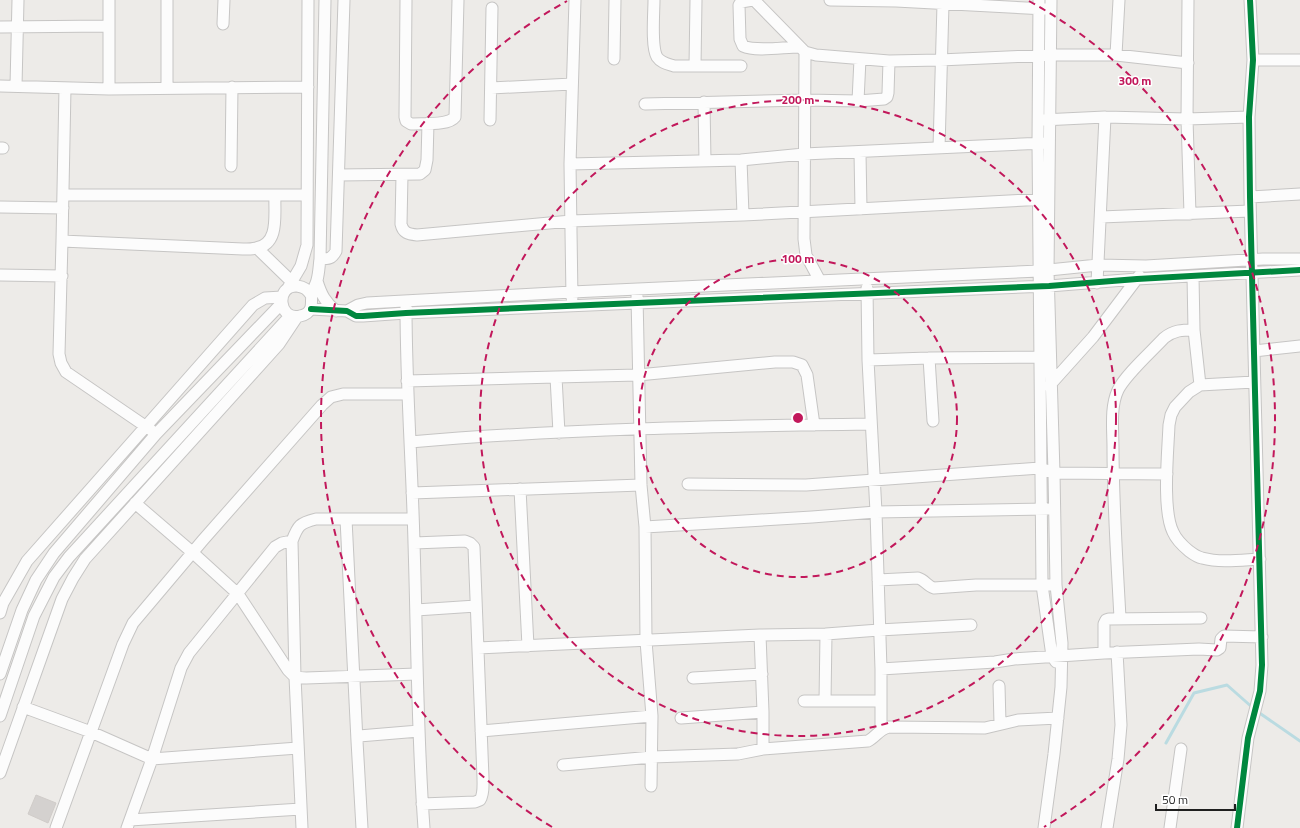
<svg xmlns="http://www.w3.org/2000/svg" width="1300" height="828" font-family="'Titillium Web',sans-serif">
<rect width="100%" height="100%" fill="#edebe8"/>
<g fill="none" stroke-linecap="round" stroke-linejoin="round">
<!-- stream -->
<path stroke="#badbe1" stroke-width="3" d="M1258 712 1300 741
M1166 743 1194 693 1227 685 1253 708"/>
</g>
<!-- building -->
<path fill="#d4d1cf" stroke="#d0ccc9" d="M36 795 56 803 48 823 28 814Z"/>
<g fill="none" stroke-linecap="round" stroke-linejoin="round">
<defs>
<path id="minor" d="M167 0V88
M406 0 405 117 406 121 411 124C423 123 448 126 455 117L458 0
M654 0C654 13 651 47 657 57 661 63 668 64 674 66H741
M753 0 741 2 739 5 740 39 743 46C756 52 784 47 799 47
M754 0 805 52 804 239 806 255 820 281
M830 0 896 1 1046 9
M1039 0 1038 143 1042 585 1052 656 1056 662
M1188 0 1187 119 1190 214
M223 24 224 0
M109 26V0
M0 27 109 26V89
M805 52 816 55 889 61 940 60 1051 55H1116L1188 63
M1116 55 1119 0
M614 59 615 0
M1253 60H1300
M695 66 696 0
M0 86 109 89 308 87
M16 86 18 0
M65 88 62 241 243 249C247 249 252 249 256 248 280 244 274 214 275 196
M491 88 572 84
M858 101 860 59
M704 102 705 161
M645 104 805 100 858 101 884 99 887 97 888 93 889 61
M490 120 492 8
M1042 120 1105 117 1187 119 1249 117
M0 148H3
M939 148 943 4
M860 153 861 209
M570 164 741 160 804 154 1045 143
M231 166 232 87
M339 175 420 174 425 170 427 160 428 123
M402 175 401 224C403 233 408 234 417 235L571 221 743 215 741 160
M63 195H306
M1250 197 1300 194
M0 207 63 208
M743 215 1046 199
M1101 217 1250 211
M62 241 59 354 61 363 66 372 151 430
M257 248 292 282
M320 259C328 259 332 259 336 251L344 0
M0 275 62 276
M1193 276 1194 330 1200 385
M317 281C321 294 325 302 336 311
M1097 283 1105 117
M288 288 301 266 307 245 308 0
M867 288 868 360 876 512 881 669 995 662 1014 659 1104 653 1199 649 1217 650 1220 648 1221 639 1224 636 1262 637
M311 295C307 289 304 287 297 286 275 285 278 321 300 316 305 315 310 312 311 307 312 303 311 299 312 295 312 290 316 285 317 280 319 273 319 266 320 259L325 0
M637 296 641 485 645 527 646 641 652 716 651 786
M572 298 570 164 575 0
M406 307C406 386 412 464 414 543 417 638 417 733 424 828
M311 309 347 311 356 316H363L406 313 637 303 1049 286 1137 279 1300 270
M347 311 358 305 367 303 572 292 1039 271 1098 265 1146 266 1263 259H1300
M1254 351 1300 346
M929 358 933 421
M868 360 929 358 1047 357
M556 377 638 375 775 362H793L802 365 807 375 814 425
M407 381 556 377 559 433
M1254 382 1200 385 1189 392 1175 407 1171 415 1169 425C1168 451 1162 510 1173 532 1176 539 1183 546 1189 551 1193 554 1197 557 1202 558 1221 563 1241 560 1260 559
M1049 386 1093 337 1139 276
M410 442C563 429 717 426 871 424
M688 484 806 485 1040 468 1054 473 1167 474
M520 489 528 646
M412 493 641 485
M135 503 192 552 238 594 288 670 295 677 306 678 417 674
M346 519 357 741
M645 527 812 517 876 512 1048 509
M414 543 465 541 470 543 474 547 483 778C483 785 484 794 480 800L475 802 422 804
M878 580 918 578C925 580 927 586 934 588L976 585H1050
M416 610 476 606
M0 613 3 603 27 561 253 305 265 298 282 297
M1120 618C1117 561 1113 504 1113 448 1113 429 1110 407 1118 390 1125 375 1152 351 1164 338 1174 330 1182 330 1194 330
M760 635 763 712V749
M478 648 760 635 826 634
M1104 653V624L1106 620 1109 619 1201 618
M0 674 22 610 36 580 54 553 156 434 281 304
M693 678 762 674
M999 686 1000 723
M804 701H881
M825 701 826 634 879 630 971 625
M23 707 91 732 152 759 298 748
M0 716 34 616 54 577 69 557 290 316
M681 718 763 712
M881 730V669
M481 731 652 716
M563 765 652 757 738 754 763 749 868 741C876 737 879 729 889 727L985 728 1018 720 1058 718
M0 773 62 599 73 578 85 559 279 344 297 317
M130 820 301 809
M56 828 123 644 133 623 203 540 322 405 331 397 343 394H408
M127 828 152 759 181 668 189 653 275 547 282 543 292 541
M302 828 295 677 292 541C298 525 300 523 316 519H413
M362 828 357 741 359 736 419 731
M1044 828 1054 754 1061 687 1062 643 1056 585 1054 473 1048 271 1051 0
M1107 828 1118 759 1121 725 1117 652
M1170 828 1181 749
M1237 828 1248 738 1260 691 1262 665 1250 197 1249 117 1253 60 1250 0"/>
</defs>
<!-- minor casing -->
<use href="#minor" stroke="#c6c5c4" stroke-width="13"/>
<!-- minor -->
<use href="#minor" stroke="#fcfcfc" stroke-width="11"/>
<defs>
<path id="cycleway" d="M311 309 347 311 356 316H363L406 313 637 303 1049 286 1137 279 1300 270
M1237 828 1248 738 1260 691 1262 665 1250 197 1249 117 1253 60 1250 0"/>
</defs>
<!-- cycleway casing -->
<use href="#cycleway" stroke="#fff" stroke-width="8"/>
<!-- cycleway -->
<use href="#cycleway" stroke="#00873e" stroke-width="6"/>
</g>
<!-- distance rings -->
<g fill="none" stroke="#c2185b" stroke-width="2" stroke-dasharray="7 5">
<circle cx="798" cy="418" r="159"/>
<circle cx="798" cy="418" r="318"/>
<path d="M552 827A477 477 0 0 1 567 1M1029 1A477 477 0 0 1 1044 827"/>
</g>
<circle cx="798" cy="418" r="6" fill="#c2185b" stroke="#fff" stroke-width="2"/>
<g font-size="12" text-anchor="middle" font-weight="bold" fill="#c2185b" stroke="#fff" stroke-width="3" stroke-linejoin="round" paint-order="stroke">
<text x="1135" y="85">300 m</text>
<text x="798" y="104">200 m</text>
<text x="798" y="263">100 m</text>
</g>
<!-- scale -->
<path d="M1156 804v6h79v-6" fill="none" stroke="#1f1f1f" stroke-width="2"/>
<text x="1162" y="804" font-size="12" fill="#1f1f1f" stroke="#ffffff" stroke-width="3" paint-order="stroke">50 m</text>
</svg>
